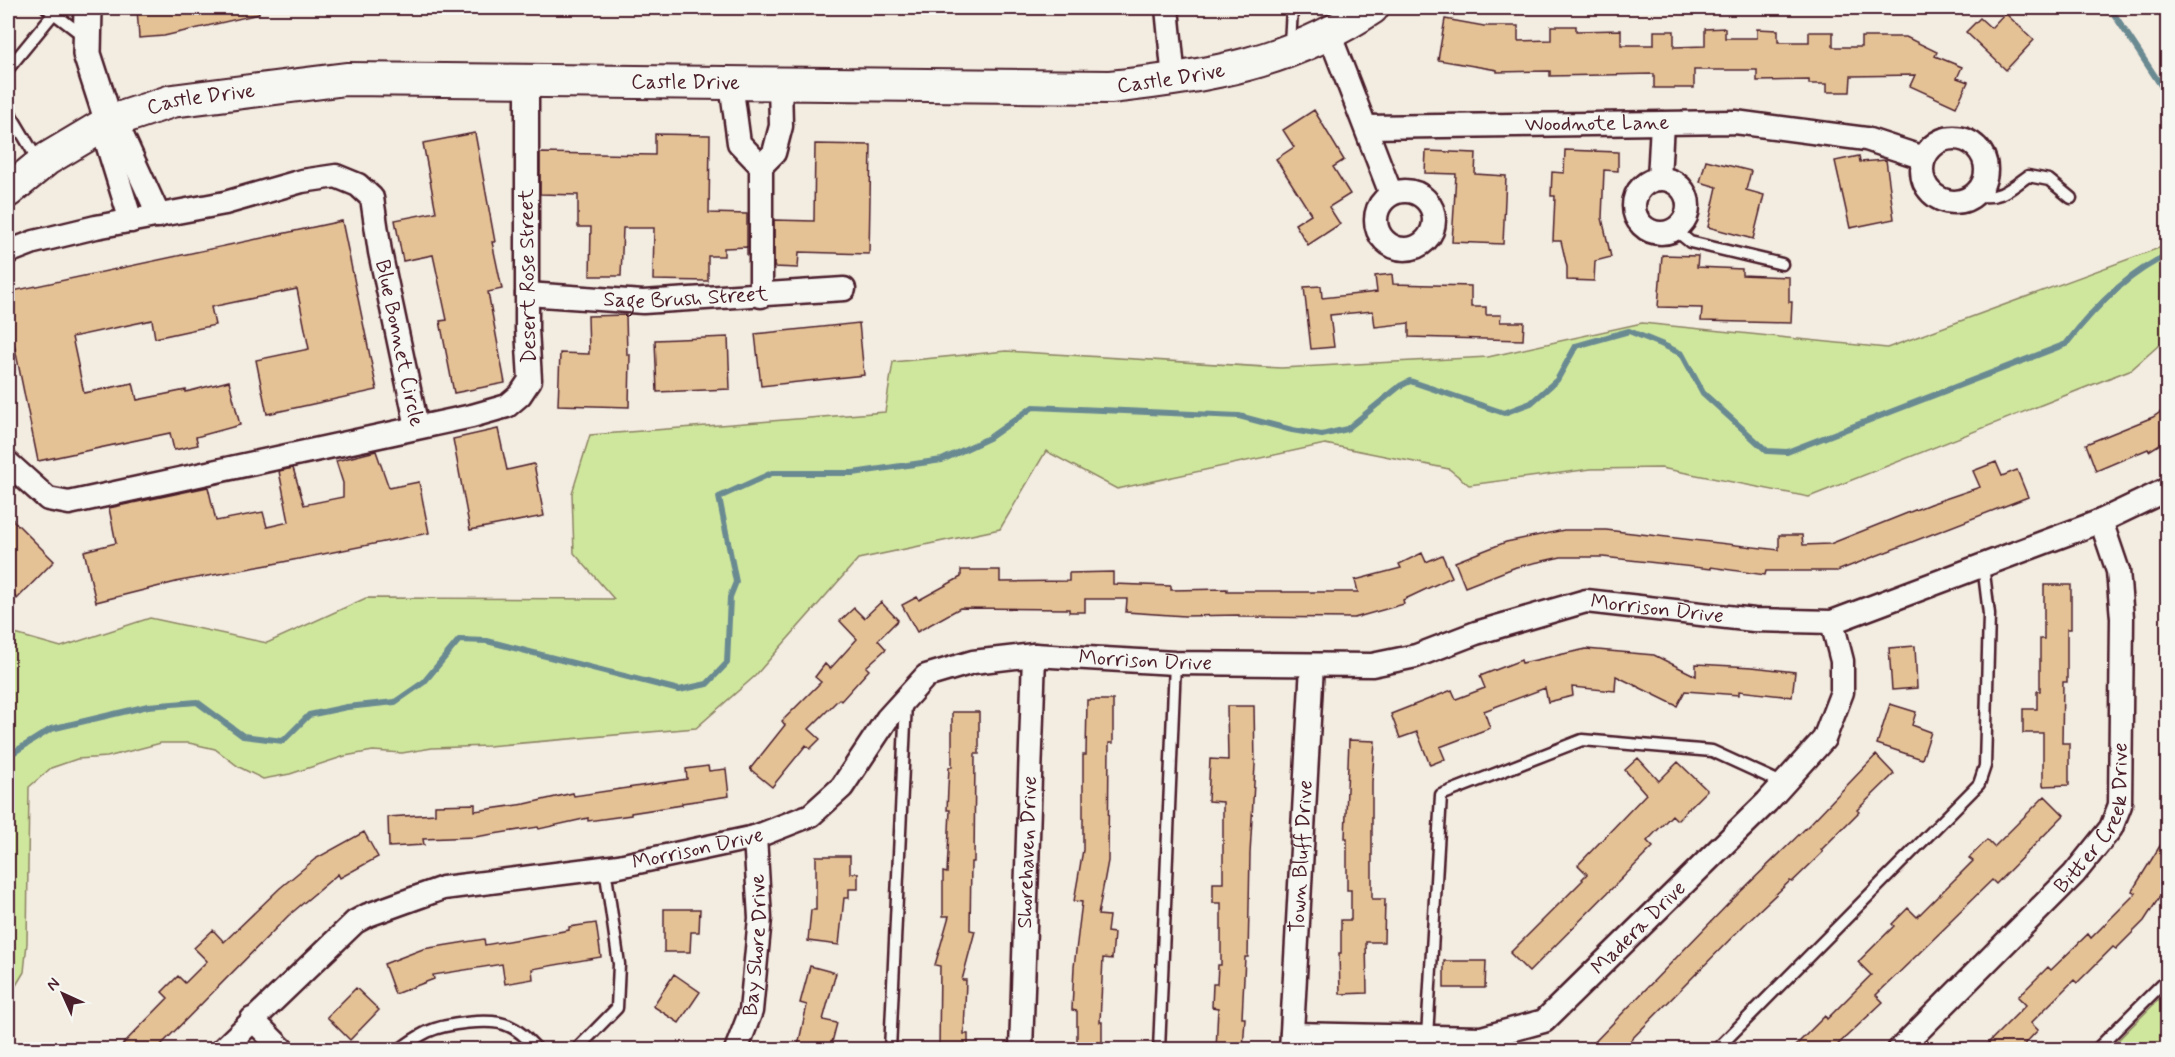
<svg xmlns="http://www.w3.org/2000/svg" width="2175" height="1057" font-family="Mynerve,sans-serif">
<rect width="100%" height="100%" fill="#f3ece0"/>
<filter id="ink" filterUnits="userSpaceOnUse"><feTurbulence type="fractalNoise" baseFrequency=".0167" numOctaves="2"/><feDisplacementMap in="SourceGraphic" scale="12" xChannelSelector="R" yChannelSelector="G"/><feConvolveMatrix kernelMatrix="1 2 1 2 8 2 1 2 1" color-interpolation-filters="sRGB"/></filter>
<g filter="url(#ink)">
<!-- green -->
<path fill="#cfe79d" stroke="#8c8364" stroke-width="1.5" d="M2167 245V338L2132 369 1809 497 1661 468 1591 469 1469 485 1449 469 1325 444 1117 489 1046 451 1000 529 858 559 755 676 696 728 488 746 432 748 402 753 373 751 345 756 290 774 263 779 239 767 215 749 189 743H161L107 757 77 759 51 768 29 787 27 943 24 972 8 999V632L61 647 150 618 267 643 366 598 614 599 574 553 572 493 590 435 885 412 893 362 1006 351 1281 368 1488 357 1642 323 1887 348Z
M2167 991V1049H2109Z"/>
<g fill="none" stroke-linecap="round" stroke-linejoin="round">
<!-- stream -->
<path stroke="#6a8a92" stroke-width="6" d="M2110 8 2168 96
M8 756 51 729 148 706 197 702 243 736 283 741 309 715 347 707 395 702 424 682 459 640 487 641 679 690 707 684 727 663 730 597 736 582 719 497 772 473H853L942 460 989 438 1033 407 1239 416 1292 430 1322 435 1347 429 1400 386 1410 381 1504 413 1531 403 1557 380 1576 346 1629 331 1661 344 1682 354 1703 393 1767 451 1787 452 2066 344C2093 309 2127 273 2168 255"/>
</g>
<!-- building -->
<path fill="#e5c296" stroke="#4a1f2b" stroke-width="1.5" d="M137 8H259V14L164 36 139 38Z
M2005 13 2034 40 2006 70 1966 32 1980 18 1991 28Z
M1445 19 1484 26H1518V41L1551 40V26H1576V31L1621 30V45H1654V31H1674V47L1705 46V29L1725 28V38H1757V29L1778 30V42H1809V32H1833V47H1861V37H1906L1937 52 1935 56 1962 67 1957 78 1968 82 1956 107 1910 86 1915 75 1851 76 1850 92H1827V84H1809V80L1757 81V70H1694V88H1654V74L1550 76V71L1497 72V70L1438 60Z
M1314 110 1344 160 1333 167 1350 194 1329 207 1340 224 1308 245 1295 224 1311 214 1276 159 1294 147 1283 130Z
M475 133 495 242H492L502 289 488 292 505 383 454 393 440 321 447 320 433 255 403 261 395 220 436 212 423 143Z
M655 134 710 135 709 213 747 214V256V247L724 248V256H708V281L653 280 654 228H623L621 276H590L591 227H578V195L540 194V153L655 155Z
M815 144 871 145 869 254 799 252 798 268 774 267V220L814 221Z
M1565 150 1618 152V171L1604 170 1602 218 1611 257 1595 261 1594 281 1567 280V267L1561 241H1553L1555 196H1551L1552 172 1564 173Z
M1426 151 1476 153 1475 174 1506 176 1503 244 1452 242 1456 174 1425 173Z
M1859 156 1860 162 1886 160 1894 219 1850 228 1835 161Z
M1706 160 1751 171 1746 190 1764 195 1753 239 1708 227 1717 187 1700 182Z
M342 221 377 390 267 414 256 360 309 349 297 289 211 307 215 325 155 338 152 320 72 337 84 393 133 383 137 400 186 390V392L229 381 240 425 196 437 198 445 174 450 170 433 38 461 8 314V292Z
M1662 255 1698 256 1697 267 1742 269V275L1789 277V302H1792L1791 323 1701 321 1702 308 1658 307Z
M1392 274 1393 284 1471 286V307H1486V315H1501L1500 322H1524L1523 340 1409 337V323L1375 327 1373 311 1330 315 1334 347 1311 349 1304 287 1321 286 1322 298 1377 292 1375 276Z
M626 315 627 355H630L629 407 558 405 560 353 589 354 588 316Z
M859 323 864 375 761 386 755 334Z
M728 337 730 389 657 392 655 340Z
M2168 407V439L2149 451 2148 449 2096 471 2086 444 2153 417Z
M498 429 507 470 534 464 544 516 470 530 453 439Z
M376 451 389 488 419 482 429 533 268 565 180 581 96 602 84 551 116 543 109 508 208 487 216 521 263 512 267 527 289 522 279 471 293 468 304 505 343 497V483L336 461Z
M1996 462 2002 476 2017 470 2028 497 1837 571H1766L1765 575 1711 567V569L1603 557H1561L1516 567 1465 587 1455 562 1506 542 1564 530H1606L1779 550V535H1802L1803 545 1830 544 1930 504 1980 487 1973 471Z
M8 515 54 561 17 599 8 589Z
M1422 553 1426 562 1442 555 1452 577 1403 600 1404 604 1354 618 1239 617V615L1185 616 1126 612 1127 599H1085V612H1069V609L960 608 917 632 902 605 917 597 919 600 961 577V570H1000V582L1069 581V573L1113 572V584L1171 586V590L1227 589V591H1282V592H1358L1355 580 1401 568 1399 564Z
M2044 585H2071V629H2067V682H2063L2062 743H2069V785L2043 786V733H2023V709H2037V691H2040V639H2044Z
M881 602 898 620 878 640 886 649 866 667 869 670 841 701 839 699 809 729 820 739 810 749 806 745 772 787 750 769 785 725 782 721 821 682 815 677 825 664 830 669 857 639 840 621 854 608 864 618Z
M1915 646 1917 688 1892 690 1889 648Z
M1586 649 1654 655 1696 676V664L1752 667 1795 672 1792 697 1739 691V695L1685 691 1677 706 1616 676 1615 691 1572 687 1573 696 1548 702 1545 688 1484 711 1490 728 1440 747 1445 759 1430 765 1417 732 1400 738 1391 714 1452 690 1456 699 1485 688 1480 676 1521 660 1522 663Z
M1087 700H1113V743H1109L1108 861 1098 915 1109 916 1107 932 1114 933 1112 959 1103 958 1100 1022H1102V1050H1077V1011L1072 1010 1074 967 1082 902 1074 901 1083 850V755H1086Z
M1890 704 1916 712 1912 725 1931 732 1922 759 1877 744Z
M1227 706H1254L1255 765 1250 854 1248 957H1245L1242 1018H1245L1243 1050H1216L1218 1008 1212 1007 1213 984H1217L1218 965H1221V903H1213V883H1223V802L1208 801 1210 759 1228 760Z
M952 712H979V754H975L974 862H971L970 930 975 931 962 980H966L964 1034H968V1050H939L940 966 935 965 949 916H943V872L947 873 950 810H947L949 767H952Z
M1349 740 1375 741 1372 782V899H1385L1384 942H1366L1367 993 1340 994 1339 953H1341V920H1351V890H1347V838H1345Z
M1876 755 1894 774 1857 810 1859 812 1821 850 1823 852 1792 882 1790 881 1751 918 1621 1050H1587L1733 899 1810 824Z
M1638 758 1659 781 1678 762 1707 790 1677 820 1672 815 1647 841 1653 847 1529 972 1510 953 1583 880 1582 879 1587 874 1578 865 1646 794 1625 770Z
M708 766 709 771 726 769 729 796 682 803V805L631 813V815L588 821V818L539 829 538 827 475 837 423 839 424 845 389 847 388 817 435 814V805L475 804V811L525 804 573 793 574 796 687 779 686 769Z
M2045 796 2064 815 1996 884 1992 880 1949 922 1950 923 1876 995 1883 1002 1832 1050H1791L1825 1016 1827 1019 1871 975 1858 962 1894 926 1892 924 1908 908 1917 917 1973 861 1969 858 1987 840 1994 847Z
M364 832 378 857 340 878 338 874 288 916 156 1050H117L168 998 162 992 178 976 185 983 207 961 194 948 213 930 224 942 280 888 315 859Z
M2168 833V884L2144 921 2116 949 2113 947 2077 983 2074 980 2031 1023 2038 1030 2019 1050H1981L2026 1005 2018 997 2048 967 2051 970 2088 934 2091 938 2136 893 2132 891Z
M816 856H850V873H858V889H849V898H844L839 945 808 941 811 910H816Z
M664 909H700L699 932H691L690 952H664Z
M596 923 601 957 532 969 533 979 505 984 502 964 433 975 434 979 395 994 384 964 423 949 484 939 485 945 569 930V927Z
M1444 961H1486L1485 988H1444Z
M810 966 836 973 823 1020 837 1023 830 1050H797L807 1005 800 1003Z
M674 974 700 992 679 1023 653 1006Z
M356 988 379 1010 350 1040 327 1017Z"/>
<g fill="none" stroke-linecap="round" stroke-linejoin="round">
<defs>
<path id="service" d="M47 8 85 37
M1290 45 1292 8
M8 69 54 13
M8 110 39 162
M1974 195C1999 200 2008 191 2028 176L2049 180 2071 198
M1674 229 1690 242 1782 264
M1427 1037 1441 795 1582 740 1712 751 1784 784
M399 1050C408 1043 417 1037 427 1032 444 1024 492 1017 509 1026 521 1031 529 1041 538 1050
M576 1050 617 1008 619 964 605 868
M890 1050 906 702
M1159 1050 1175 663
M1716 1050 1979 784 1985 766 1989 614 1983 565
M2096 1050 2168 978"/>
<g id="minor">
<path d="M1167 8 1174 80"/>
<path d="M1329 33 1391 194"/>
<path d="M731 83 739 143 761 166V296"/>
<path d="M109 122 121 133 159 216"/>
<path d="M109 122 106 140 131 221"/>
<path id="s1" d="M1366 127 1735 122 1866 139 1924 158"/>
<circle cx="1954" cy="170" r="32"/>
<path d="M761 166 774 153 781 126 780 83"/>
<path d="M1659 179 1662 123"/>
<circle cx="1661" cy="206" r="27"/>
<circle cx="1405" cy="220" r="29"/>
<path id="s2" d="M8 252 34 242 96 227 225 203 302 181 336 176 358 185 372 198 380 252 417 427"/>
<path id="s3" d="M527 294 643 302 844 289"/>
<path d="M8 463 48 499 69 503 472 416 507 406 520 395 530 380 527 329V81"/>
<path d="M252 1019 283 1050"/>
<path id="s4" d="M1292 1034 1481 1038 1544 1021 1767 802 1824 739 1842 692V661L1832 622"/>
<path id="s5" d="M222 1050 355 922 368 915 443 888 619 866 755 837 811 815 842 787 887 719 926 676 973 662 1034 655 1175 663 1372 665 1416 656 1476 633 1586 601 1754 620 1832 622 2101 521 2168 489"/>
<path id="s6" d="M736 1050 751 1011 760 918 755 837"/>
<path id="s7" d="M1021 1050 1034 655"/>
<path id="s8" d="M1291 1050 1312 665"/>
<path id="s9" d="M1899 1050 2074 874 2111 828 2120 805 2122 618 2118 571 2101 521"/>
</g>
<path id="tertiary" d="M88 8 87 54 109 122"/>
<g id="secondary">
<path id="s10" d="M8 191 47 159 109 122 172 101 346 79 1110 87C1206 77 1290 63 1372 8"/>
</g>
</defs>
<!-- service casing -->
<use href="#service" stroke="#4a1f2b" stroke-width="15"/>
<!-- minor casing -->
<use href="#minor" stroke="#4a1f2b" stroke-width="27"/>
<!-- tertiary casing -->
<use href="#tertiary" stroke="#4a1f2b" stroke-width="32"/>
<!-- secondary casing -->
<use href="#secondary" stroke="#4a1f2b" stroke-width="36"/>
<!-- service -->
<use href="#service" stroke="#f6f6f2" stroke-width="10"/>
<!-- minor -->
<use href="#minor" stroke="#f6f6f2" stroke-width="22"/>
<!-- tertiary -->
<use href="#tertiary" stroke="#f6f6f2" stroke-width="27"/>
<!-- secondary -->
<use href="#secondary" stroke="#f6f6f2" stroke-width="32"/>
</g>
</g>
<g text-anchor="middle" dominant-baseline="central" stroke-width="4.5" stroke-linejoin="round" paint-order="stroke">
<!-- street labels -->
<g font-size="21" fill="#4a1f2b" stroke="#f6f6f2">
<text stroke="none"><textPath href="#s10" startOffset="1190">Castle Drive</textPath></text>
<text stroke="none"><textPath href="#s10" startOffset="704">Castle Drive</textPath></text>
<text stroke="none"><textPath href="#s10" startOffset="218">Castle Drive</textPath></text>
<text stroke="none"><textPath href="#s1" startOffset="231">Woodnote Lane</textPath></text>
<text transform="translate(528 276) rotate(-91)">Desert Rose Street</text>
<text stroke="none"><textPath href="#s3" startOffset="159">Sage Brush Street</textPath></text>
<text stroke="none"><textPath href="#s2" startOffset="528">Blue Bonnet Circle</textPath></text>
<text stroke="none"><textPath href="#s5" startOffset="1581">Morrison Drive</textPath></text>
<text stroke="none"><textPath href="#s5" startOffset="1059">Morrison Drive</textPath></text>
<text stroke="none"><textPath href="#s9" startOffset="310">Bitter Creek Drive</textPath></text>
<text stroke="none"><textPath href="#s5" startOffset="537">Morrison Drive</textPath></text>
<text stroke="none"><textPath href="#s7" startOffset="198">Shorehaven Drive</textPath></text>
<text stroke="none"><textPath href="#s8" startOffset="194">Town Bluff Drive</textPath></text>
<text stroke="none"><textPath href="#s4" startOffset="387">Madera Drive</textPath></text>
<text stroke="none"><textPath href="#s6" startOffset="108">Bay Shore Drive</textPath></text>
</g>
</g>
<!-- margin -->
<rect width="2175" height="1057" fill="none" stroke="#f6f6f2" stroke-width="30"/>
<rect x="15" y="15" width="2145" height="1027" fill="none" stroke="#4a1f2b" stroke-width="2" filter="url(#ink)"/>
<!-- north arrow -->
<g transform="translate(63 994) rotate(315)" stroke="#f6f6f2" stroke-width="4.5" paint-order="stroke">
<path d="M0-4.5L10 22L0 15L-10 22Z" fill="#4a1f2b"/>
<text y="-9" font-size="16" font-weight="bold" text-anchor="middle" fill="#4a1f2b">N</text>
</g>
</svg>
